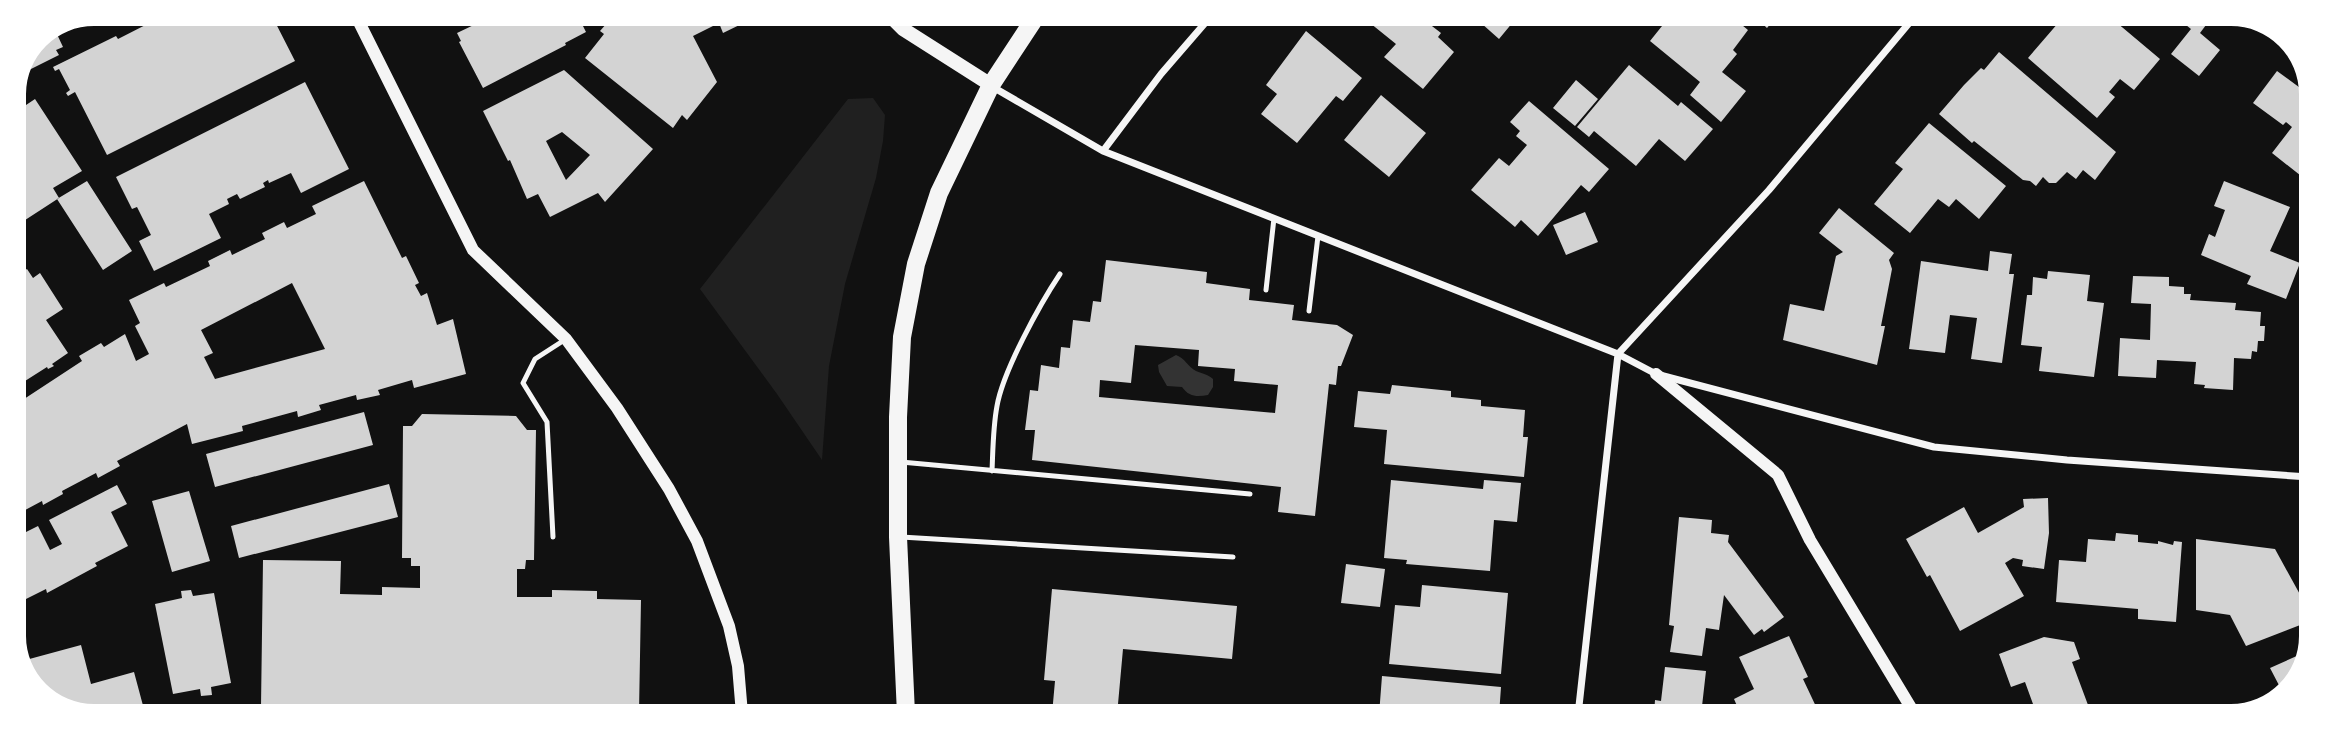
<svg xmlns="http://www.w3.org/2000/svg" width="2325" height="730" font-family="'Golos Text',sans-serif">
<rect width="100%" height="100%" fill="#111"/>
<!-- green -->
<path fill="#202020" d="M873 98 885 115 883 141 876 178 845 284 829 366 822 460 777 394 700 289 848 99Z"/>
<!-- water -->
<path fill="#333" d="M1176 355C1185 358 1188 367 1196 371 1203 374 1207 374 1213 379V387L1208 395C1197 397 1189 397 1182 387L1167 386 1159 372 1158 365Z"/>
<!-- building -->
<path fill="#d3d3d3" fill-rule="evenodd" d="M167 14H204L209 23 215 20 212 14H271L295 61 107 155 75 92 68 96 66 93 70 90 59 69 55 71 53 67 116 36 118 39Z
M477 15H592L580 20 586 32 565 43 566 45 483 88 459 42 461 41 457 33 480 22Z
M614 15H760L723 33 719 23 693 36 717 82 687 120 682 115 673 128 585 58 604 34 600 31Z
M1368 16H1419L1441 33 1438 37 1454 52 1423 89 1384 57 1396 44 1365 19Z
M1486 16H1518L1499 39 1481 23Z
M1670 16H1731L1748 30 1733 50 1737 54 1722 72 1746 91 1721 122 1690 95 1700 82 1650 41Z
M1754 16H1777L1767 28Z
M2053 17H2110L2160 59 2134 90 2120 79 2109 92 2115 97 2097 118 2028 58 2059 22Z
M2176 17H2212L2200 33 2220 50 2199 76 2171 54 2191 29Z
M55 30 63 47 56 50 59 55 23 73 38 37Z
M2272 30 2294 45 2298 54 2269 33Z
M1306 31 1362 78 1343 101 1336 96 1297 143 1261 114 1277 94 1266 85Z
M1999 52 2116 152 2095 180 2083 170 2076 179 2067 172 2056 183H2049L2043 177 2036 186 2030 181 2023 180 1974 141 1972 143 1939 114 1964 85 1981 68 1984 70Z
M1629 65 1678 106 1681 102 1713 129 1685 161 1659 139 1636 166 1594 131 1589 137 1577 127Z
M564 70 653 149 605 202 598 193 550 217 538 194 527 199 510 160 508 161 483 111ZM562 132 590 155 566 180 546 141Z
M2277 71 2307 93 2304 98 2311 103 2310 183 2272 153 2292 127 2286 122 2283 125 2253 103Z
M1576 80 1598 99 1575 126 1553 108Z
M305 82 349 169 301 193 291 173 269 183 268 180 263 183 265 187 240 199 237 194 227 199 229 204 209 214 221 238 154 271 139 241 151 235 137 207 132 209 116 177Z
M1381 95 1426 133 1389 177 1344 140Z
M35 99 82 171 53 188 59 198 19 224 14 216V151L16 155 20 152 14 143V113Z
M1529 101 1609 169 1589 192 1581 185 1538 236 1521 220 1515 227 1471 190 1499 158 1509 166 1527 145 1516 136 1520 131 1510 122Z
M1929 123 2006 186 1979 219 1956 199 1949 207 1938 199 1910 233 1874 204 1903 169 1895 163Z
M87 181 132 251 103 270 57 199Z
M364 181 402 258 406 256 419 283 415 285 421 296 427 293 437 325 453 319 466 374 414 388 412 380 378 390 380 395 357 400 356 395 319 405 321 410 298 417 297 411 242 426 243 431 192 444 187 424 117 461 120 466 98 478 96 473 62 491 63 494 43 505 42 501 14 516V398L18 396 21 401 82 361 79 356 101 343 104 347 125 334 136 361 149 354 135 326 140 323 129 300 164 283 166 287 210 266 208 261 230 250 232 255 265 239 262 233 284 222 287 228 316 214 312 206ZM292 283 325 349 215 379 204 357 213 353 201 330Z
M2224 181 2290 207 2270 251 2300 263 2286 299 2247 284 2251 276 2201 255 2209 234 2215 237 2225 210 2214 206Z
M1839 208 1894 253 1889 260 1892 269 1881 326H1885L1877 365 1783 340 1790 304 1824 311 1836 256 1843 252 1819 233Z
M1585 212 1598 242 1566 255 1553 225Z
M1990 251 2012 254 2009 274H2014L2002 363 1971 359 1977 318 1950 315 1945 353 1909 349 1921 261 1988 271Z
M1106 260 1207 272 1206 283 1250 289 1249 300 1294 305 1292 320 1337 325 1353 335 1341 366H1338L1336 385 1329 384 1315 516 1278 512 1281 487 1032 460 1035 430H1025L1030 390 1038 391 1041 365 1059 368 1061 347 1070 348 1073 320 1090 322 1093 301 1101 302ZM1135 345 1199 350 1198 366 1235 369 1234 381 1278 385 1275 413 1099 397 1100 380 1131 383Z
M27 269 33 278 40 273 63 309 46 320 68 353 52 364 54 366 48 369 47 367 14 388V277Z
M2048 271 2090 275 2087 301 2104 303 2094 377 2039 371 2042 347 2021 345 2027 295H2032L2033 277 2047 279Z
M2133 276 2169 277V286L2184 287V294H2191L2190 300 2236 303 2235 310 2261 312 2260 326H2265L2264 341H2258L2257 352 2252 351 2251 359 2234 358 2233 390 2204 388 2205 385 2194 384 2196 362 2157 360 2156 378 2118 376 2120 338 2150 340 2151 304 2131 303Z
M1392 385 1451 391V397L1481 400V406L1525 410 1523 437H1528L1524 477 1384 464 1387 430 1354 427 1358 391 1390 394Z
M364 412 373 445 215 487 206 454Z
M422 414 516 416 527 430H536L534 560H526L525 569H517V597H552V590L597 591V599L641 600 639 712 551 714V710H495V714H453V709L398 708V714H356V707L317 706V713H275V706H261L263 560 341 561 340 594 382 595V587L420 588V566H411V558H402L403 426H412Z
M1391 480 1483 489 1484 480 1521 483 1517 522 1494 520 1490 571 1406 564 1407 560 1384 558Z
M389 484 398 517 239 558 231 526Z
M117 485 127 504 111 512 128 546 95 563 97 566 47 593 46 589 14 605V538L38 526 50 550 62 544 49 520Z
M189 491 210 561 172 572 152 501Z
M2048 498 2049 533 2044 569 2022 566 2023 560 2013 558 2005 563 2024 596 1960 631 1930 575 1927 577 1906 539 1964 507 1978 533 2024 507 2023 499Z
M1679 517 1712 520 1711 533 1729 535 1728 542 1784 617 1764 632 1762 629 1754 635 1724 595 1719 630 1706 628 1702 656 1670 652 1674 626 1669 625Z
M2116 533 2138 535V542L2158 544V541L2173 545 2174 541 2182 542 2176 622 2138 619V609L2056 602 2059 560 2086 562 2088 539 2115 541Z
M2196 539 2275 549 2308 609V622L2246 646 2230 615 2196 610Z
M1346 564 1385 569 1380 607 1341 603Z
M1422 585 1508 593 1501 674 1389 664 1395 605 1420 607Z
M1052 589 1237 606 1232 659 1123 649 1117 715 1052 714 1055 681 1044 680Z
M191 590 193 596 214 593 231 683 211 687 212 695 201 696 200 689 173 694 155 604 182 598 181 591Z
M1789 636 1808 677 1803 679 1820 715H1741L1734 699 1754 689 1739 657Z
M2044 637 2074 642 2080 659 2072 662 2091 713 2098 710 2100 716H2001L2033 704 2025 682 2011 687 1999 654Z
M81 645 91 684 134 672 145 713H73L31 685 22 661Z
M2308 651V657L2280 699 2240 713 2239 711 2282 691 2270 668Z
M1665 667 1706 671 1701 715H1654L1655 700 1661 701Z
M1382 676 1501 687 1499 715H1379Z"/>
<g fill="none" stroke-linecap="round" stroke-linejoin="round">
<!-- service -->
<path stroke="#f5f5f5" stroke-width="5" d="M1266 290 1274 218
M1309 311 1318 236
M901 462 1250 494
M992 471C993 449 993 427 997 406 1003 371 1040 304 1060 274
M553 537 547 422 523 383 535 359 566 339
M901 537 1233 557"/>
<!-- minor -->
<path stroke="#f5f5f5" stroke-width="7" d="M991 86 1103 151 1618 354 1656 374 1934 447 2067 460 2309 477
M1103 151 1161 74 1212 15
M1578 715 1618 354 1769 190 1915 16"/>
<!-- tertiary -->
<path stroke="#f5f5f5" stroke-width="12" d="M355 14 473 250 566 339 617 408 669 489 697 541 729 626 738 666 742 714
M1656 374 1778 475 1810 540 1916 716"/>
<!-- secondary -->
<path stroke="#f5f5f5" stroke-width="14" d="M889 15 903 29 991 85"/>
<!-- primary -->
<path stroke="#f5f5f5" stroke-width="18" d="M906 714 898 537V417L902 337 916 264 939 193 991 85 1037 15"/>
</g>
<!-- crop -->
<path d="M0 0H2325V730H0ZM94 26H2231A68 68 0 0 1 2299 94V636A68 68 0 0 1 2231 704H94A68 68 0 0 1 26 636V94A68 68 0 0 1 94 26Z" fill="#fff" fill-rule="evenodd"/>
</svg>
